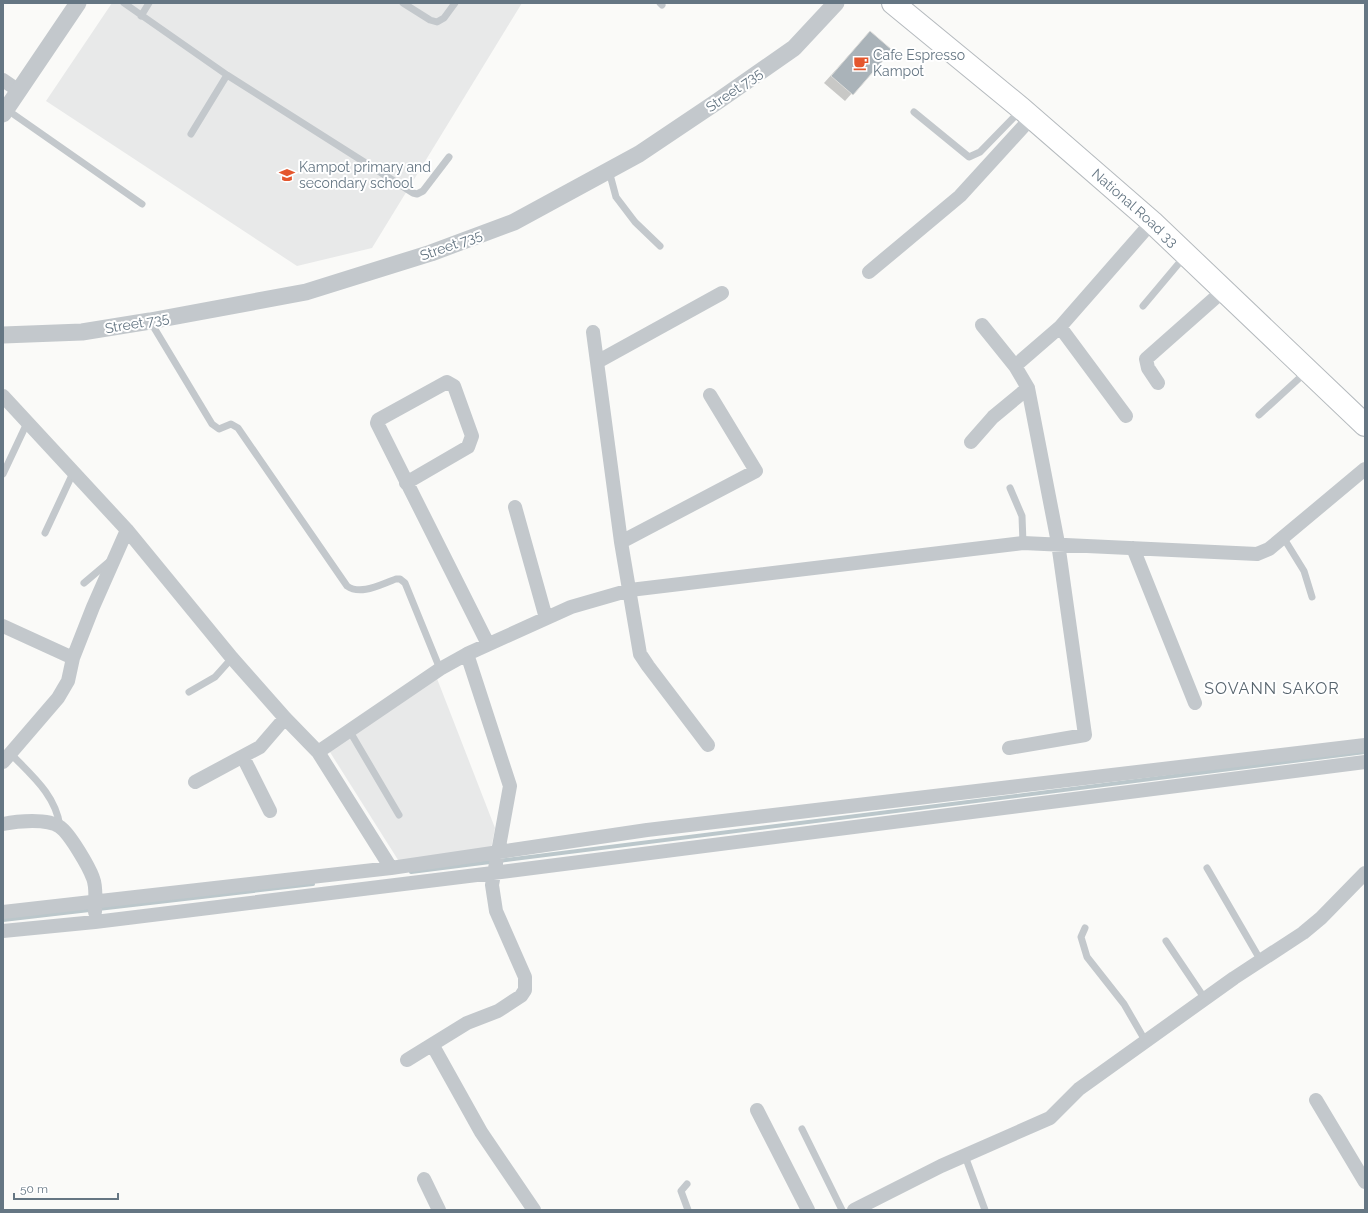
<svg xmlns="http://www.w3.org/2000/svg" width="1368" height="1213" font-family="Raleway,sans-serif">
<rect width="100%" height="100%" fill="#fafaf8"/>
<!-- built -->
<path fill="#e8e9e9" d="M112 3H522L372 248 297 266 46 101Z
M436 676 495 828 491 849 400 863 328 749Z"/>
<!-- shadow -->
<path fill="#0003" d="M870 32 890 50 845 101 824 83Z"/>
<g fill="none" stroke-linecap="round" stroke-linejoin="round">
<!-- stream -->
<path stroke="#bbc7cb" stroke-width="4" d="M411 872 1365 752
M3 920 313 884"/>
</g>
<!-- building -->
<path fill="#aab3b9" stroke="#dcdcda" d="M870 31 892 50 853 95 831 76Z"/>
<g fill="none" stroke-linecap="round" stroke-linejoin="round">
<defs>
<g id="primary">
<path id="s1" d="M893 3 1022 109 1152 222 1365 425"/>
</g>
</defs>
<!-- primary casing -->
<use href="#primary" stroke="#b5babe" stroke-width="24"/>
<!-- service -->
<path stroke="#c3c8cc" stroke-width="7" d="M124 3 227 75 413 193 417 194 423 191 449 157
M403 3 430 20 437 22 444 18 455 3
M660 3 662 5
M141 16 149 3
M6 109 142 204
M914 112 969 157 980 152 1021 110
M191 134 227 75
M609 171 616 197 635 222 660 246
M1143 306 1185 256
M150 321 212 424 219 429 231 424 238 428 347 586C361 596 381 584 396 579H400L405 583 440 669
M1259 415 1306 372
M3 474 27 423
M1010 488 1022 516 1023 543
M45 533 73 473
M1283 537 1304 571 1312 597
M84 583 110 561
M189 692 215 677 232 658
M349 730 399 815
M10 753C32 776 55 794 60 826
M1207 868 1261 961
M1085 928 1081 937 1087 957 1124 1004 1146 1042
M1166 941 1205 999
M802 1129 842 1210
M965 1156 985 1210
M687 1184 681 1191 688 1210"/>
<!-- minor -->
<path stroke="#c3c8cc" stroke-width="14" d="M3 80 19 91
M869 272 960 196 1032 117
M982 325 1015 366 1028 388 1058 543 1085 735 1009 748
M1060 327 1126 416
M593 332 621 542 640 654 648 666 708 745
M597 362 722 293
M1015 366 1060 327 1152 222
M1158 383 1148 368 1146 359 1224 290
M3 396 127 530 232 658 285 718 318 752 440 669 467 654 571 607 630 590 1023 543 1257 554 1269 549 1365 469
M971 442 993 417 1028 388
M406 483 468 447 472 436 454 386 447 382 378 420 377 423 488 644
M515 507 546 618
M621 542 756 471 710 395
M1133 548 1195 703
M3 626 73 658
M243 757 270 811
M3 762 58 698 68 681 73 658 93 607 127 530
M195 782 260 747 285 718
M3 824C17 821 48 818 60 827 70 834 89 867 93 878 97 888 95 902 95 912
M391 868 647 830 1365 745
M3 912 391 868 318 752
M3 931 95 922 493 873 1365 762
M433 1046 481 1132 534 1210
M407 1060 467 1023 498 1011 521 996 525 990V977L496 911 492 885 510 786 467 654
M1316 1100 1365 1182
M757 1110 808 1210
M424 1179 439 1210
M854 1210 941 1166 1050 1118 1079 1089 1234 978 1303 933 1321 918 1365 873"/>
<!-- tertiary -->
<path stroke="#c3c8cc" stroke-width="17" d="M3 114 78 3
M3 335 82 332 150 321 306 292 431 253 514 222 639 154 718 101 794 48 836 3"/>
<!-- primary -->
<use href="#primary" stroke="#fff" stroke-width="22"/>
</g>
<!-- icons -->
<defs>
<symbol id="cafe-bare" viewBox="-9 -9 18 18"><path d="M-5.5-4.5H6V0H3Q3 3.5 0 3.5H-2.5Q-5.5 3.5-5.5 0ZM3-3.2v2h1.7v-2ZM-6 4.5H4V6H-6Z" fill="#e4572e" stroke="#fff" stroke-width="2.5" paint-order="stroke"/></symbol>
<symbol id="school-bare" viewBox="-9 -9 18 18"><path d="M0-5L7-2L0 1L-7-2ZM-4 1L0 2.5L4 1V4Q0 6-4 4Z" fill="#e4572e" stroke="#fff" stroke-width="2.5" paint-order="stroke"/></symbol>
</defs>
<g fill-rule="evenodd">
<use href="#cafe-bare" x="850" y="52" width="22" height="22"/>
<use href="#school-bare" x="276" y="164" width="22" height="22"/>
</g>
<g text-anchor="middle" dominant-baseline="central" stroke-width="4" stroke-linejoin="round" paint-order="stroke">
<!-- poi labels -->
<g font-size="14" fill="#657683" stroke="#fff" text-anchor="start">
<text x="873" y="55">Cafe Espresso<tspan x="873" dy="16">Kampot</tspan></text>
<text x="299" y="167">Kampot primary and<tspan x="299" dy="16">secondary school</tspan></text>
</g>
<!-- street labels -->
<g font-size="14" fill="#657683" stroke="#fff">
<text transform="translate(734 90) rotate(-35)">Street 735</text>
<text stroke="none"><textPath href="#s1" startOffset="317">National Road 33</textPath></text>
<text transform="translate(451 245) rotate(-20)">Street 735</text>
<text transform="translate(137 323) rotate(-10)">Street 735</text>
</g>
<!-- quarter labels -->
<g font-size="16" letter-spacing="1" fill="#57646e" stroke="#fff">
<text x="1272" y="688">SOVANN SAKOR</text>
</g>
</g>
<!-- border -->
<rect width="1368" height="1213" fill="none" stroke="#657683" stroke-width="8"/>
<!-- scale -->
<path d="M14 1193v6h104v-6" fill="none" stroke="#657683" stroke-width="2"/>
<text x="20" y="1193" font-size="12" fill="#657683" stroke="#ffffff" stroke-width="3" paint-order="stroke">50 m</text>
</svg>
